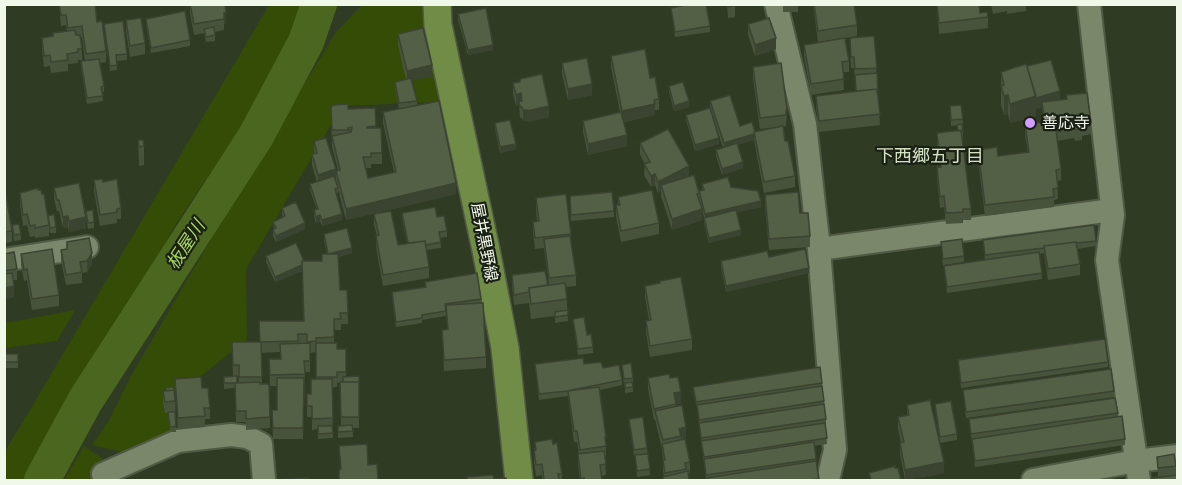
<svg xmlns="http://www.w3.org/2000/svg" width="1182" height="485" font-family="'Source Sans 3','Noto Sans JP',sans-serif">
<rect width="100%" height="100%" fill="#303b23"/>
<!-- green -->
<path fill="#344c05" d="M269 5H310L297 60 239 131 176 224 99 365 41 449 29 480H5V451L34 403Z
M362 5H425L439 102 342 106 246 269 247 339 179 394 169 436 124 452 92 445 108 422 132 374 207 246 336 32Z
M75 310 57 341 5 348V323Z
M84 446 109 463 99 480H64Z"/>
<g fill="none" stroke-linecap="round" stroke-linejoin="round">
<!-- river -->
<path stroke="#4b671f" stroke-width="36" d="M42 480 85 401 256 136 306 42 319 4"/>
<defs>
<path id="minor" d="M776 4 805 124 819 249 835 450 828 480
M1089 4 1113 215 1107 260 1139 480
M819 249 1112 210
M4 260 87 247
M103 474 178 441 231 435 247 437 261 444 264 480
M1033 480 1136 461 1178 456"/>
<path id="major" d="M437 4 438 25 486 250 505 348 519 480"/>
</defs>
<!-- minor casing -->
<use href="#minor" stroke="#505a44" stroke-width="26"/>
<!-- major casing -->
<use href="#major" stroke="#505a44" stroke-width="30"/>
<!-- minor -->
<use href="#minor" stroke="#7a876b" stroke-width="22"/>
<!-- major -->
<use href="#major" stroke="#708c46" stroke-width="27"/>
</g>
<!-- wall -->
<path fill="#48533c" fill-rule="evenodd" d="M59 4H95L97 22 106 51V62L100 63 104 86V92H102L103 101 87 104 81 67V61H85L82 37H80L82 49V60H78V63L68 64V71L51 73 50 66 44 67 42 49V38L53 36 67 31 66 25 61 26Z
M190 4H225L226 24H224V30L215 32V41L206 42 204 33 194 35 190 14Z
M727 4H735V17L728 18Z
M783 4H798V12H783Z
M813 4H854L857 25V36L818 42Z
M937 4 980 13 988 17V28L939 34Z
M991 4H1026V11L1007 14V11L993 14Z
M671 8 710 26V32L675 37Z
M458 14 493 50 468 55 458 20Z
M146 19 190 40V46L151 53 146 24Z
M126 20 145 43V54L130 57 126 31Z
M104 24 127 54V60L117 61V70L110 71Z
M748 24 776 49 755 56 748 35Z
M398 34 432 76 412 80 417 101V106L456 194 346 220 336 182V171L338 170 332 147 331 107 348 109 375 108 376 128 382 153V164H371V168H365L368 178 394 172 383 123V112L399 109 395 88V82L406 80 398 45Z
M874 36 880 125 819 132 816 107V96L856 91 854 68H851L850 38Z
M804 45 849 61V72H843L844 90 811 95 804 56Z
M611 56 650 78 659 99V110H655V115L624 122 627 146 588 155 583 132V121L620 112 611 67Z
M562 63 592 95 568 100 562 74Z
M1027 66 1060 100 1091 123V134L1082 136V140L1075 141 1074 138 1057 141 1061 169V180L1057 181 1058 199 1054 200V207L985 216 978 161V150L998 156 1028 152 1025 135V124L1044 122 1042 107 1036 109V116L1010 123 1008 114 1004 115 1001 105V72Z
M753 67 787 109 786 126 783 127 785 141 795 176V187L764 193 754 140 737 145 743 168 722 175 716 156V150L723 148 710 107V101L740 126 755 132 780 127 760 129 753 78Z
M520 79 549 117 527 122V121H523L522 118H520L519 105 516 106 513 94V83L520 82Z
M669 86 689 107 674 111 669 92Z
M950 106 963 119V138H962L971 209V220H963V223L946 224 944 207 940 208 937 178V167H940L937 144V133L957 131V125L951 126Z
M686 115 719 144 695 151 686 120Z
M495 123 516 149 500 153 495 129Z
M138 140 144 146V165L139 166Z
M314 141 336 180 338 193 336 194 342 220 322 226 320 221 316 223 314 216V210H317L310 190V184L317 182 312 165V154H314Z
M640 143 689 177 699 191 702 190V184L731 187 761 207 737 212 741 235 709 243 704 223V218L702 209V220L672 230 661 196V191L658 193 655 185 651 187 644 175 645 164 640 154Z
M94 180 103 182 121 208V219H117V223L100 226 94 191Z
M54 188 86 216 94 222V228L88 229 86 218V228L69 232 68 227 63 228 59 211H57L54 199Z
M20 193 48 221 56 227V233H50L49 227V236L35 238V236L30 237 27 225 23 226 20 204Z
M4 195 12 231V242L4 243Z
M765 195 800 213 810 236V247L769 250 765 206Z
M570 196 614 211V217L571 221Z
M618 197 659 223V234L621 242 616 216V205H618Z
M536 198 571 234V241L576 275V286L566 287 568 321 555 323V316L531 319 529 303 514 305 512 286V275L549 285 544 248 535 249 533 233V222L537 221 536 209Z
M282 208 305 229 276 242 273 236V230L274 229 273 222 283 217 282 214Z
M402 213 437 217 447 231V237L440 238 441 248 426 250 429 267V278L383 286 376 247 377 236 374 225V214L398 245 407 243 402 218Z
M12 225 21 234V240L14 241Z
M324 234 352 253 338 257 340 290H347L348 324H341V330H334V343L337 349H346V377L359 382V428H353V437L338 438V426H341L340 383H337V387H332L333 438 318 439V429L312 430V417H307V394H311L316 379V349V352L310 353V372H305L303 439H273L272 410H277V386H270L269 359H280V352L261 353 262 384 270 417V428L246 430V422H236L235 388 224 389V377L233 376 232 342H259L303 321 302 271 275 282 266 262V256L304 261H322L327 254 324 240ZM237 376H239V383H237Z
M983 240 1096 241V246L1077 249 1080 264V275L1048 280 1044 253 1039 254 1042 279 947 293 944 266 985 260Z
M67 242 92 264 87 272 82 273V283L66 285 61 261V250L67 249Z
M941 242 964 256V262L943 265Z
M4 254 17 269V280H13L14 297 6 299 4 291Z
M21 254 59 295V306L32 310 27 280 24 281 21 265Z
M769 257 809 273 726 292 721 267V261Z
M425 282 481 299 486 357V368L444 371 442 330 447 329 446 310V316L422 320V323L396 327 392 298V292L425 287Z
M645 286 692 339V350L650 357 646 332V321L649 320 645 297Z
M573 319 587 335 593 347V353L578 355Z
M4 354H18V368H4Z
M958 360 1108 362V367L961 388Z
M535 364H584L603 368 622 380V385L600 390 606 437V457H605L606 475 602 476V480H580L578 465V454H579L577 442H574L568 396 539 400Z
M622 365 633 378V392L625 393V384L624 385Z
M648 378H670L681 403 676 404V406L686 438 681 440 690 462V473L688 474 689 480H663V477H664L663 471V460L662 449 655 419 654 420 648 389Z
M175 379 202 388 210 408V419H205V427L178 429Z
M822 383 826 419V425H825L827 444 814 446 819 480H706L697 408 693 392V387Z
M963 390 1114 391V397L966 418Z
M163 391 175 401 176 432H170L168 413H165L163 402Z
M935 404 957 434V440L940 443 935 409Z
M907 405 944 473 905 480 900 454V443H901L898 428V417L907 415Z
M1118 413V417L1125 439V445L975 467 969 419Z
M629 419 647 448 650 475 637 477 635 456H634L629 424Z
M535 442 553 444 562 474V480H542V475L536 476 534 462Z
M1157 457 1176 466V475L1158 477Z"/>
<!-- shaded-wall -->
<path fill="#3b4331" d="M224 13H226V24H224Z
M776 38V49L755 56V45Z
M493 45V50L468 55V50Z
M432 65V76L407 82V71Z
M592 84V95L568 100V89Z
M1060 91V102H1042V107L1036 109V116L1010 123V104L1036 96Z
M521 93V104L519 101V105L516 106V95Z
M1008 95V114L1004 115V96Z
M689 101V107L674 111V106Z
M655 104V115L622 122V111Z
M549 106V117L527 122V111Z
M523 110H527V121H523Z
M754 134V140L724 149V143Z
M627 135V146L588 155V144Z
M719 138V144L695 151V145Z
M516 144V149L500 153V147Z
M743 162V168L722 175V169Z
M689 166V177L661 185V191L658 193V182Z
M336 169V180L318 185V175Z
M655 174V185L651 187V176Z
M456 183V194L346 220V209Z
M761 201V207L705 220V214Z
M702 209V220L672 230V219Z
M342 214V220L322 226V220Z
M320 215V221L316 223V217Z
M68 216V227L63 228V217Z
M86 217V228L69 232V221Z
M305 223V229L276 242V236Z
M741 230V235L709 243V238Z
M352 248V253L328 259V254Z
M92 253V264L87 272V261Z
M302 265V271L275 282V277Z
M809 268V273L726 292V286Z
M14 286V297L6 299V288Z
M681 392V403L674 404V393Z
M686 427V438L681 439 679 429Z
M944 462V473L905 480V470Z"/>
<!-- building -->
<path fill="#546046" stroke="#3b4331" stroke-width="1.5" d="M59 4H95L97 22 102 21 106 51 86 54 82 26 68 28 66 15H61Z
M190 4H225L226 13H224V19L194 24Z
M691 4H706L710 26 675 32 671 8Z
M728 4H735V6L728 7Z
M814 4H854L857 25 818 31Z
M937 4H979L980 13 987 12 988 17 939 23Z
M486 8 493 45 468 50 458 14Z
M185 11 190 40 151 48 146 19Z
M141 18 145 43 130 46 126 20Z
M769 18 776 38 755 45 748 24Z
M123 21 127 54 116 55 117 65 110 66 104 24Z
M214 27 215 35 206 37 204 29Z
M423 28 432 65 407 71 398 34Z
M75 30 76 35H80L82 49H78V52L67 54 68 60 51 62 50 55 44 56 42 38 53 36V33Z
M874 36 877 68 855 69 854 57H851L850 38Z
M845 38 849 61 842 62 844 79 811 84 804 45Z
M645 49 650 78 655 77 659 99 654 100 655 104 622 111 611 56Z
M587 58 592 84 568 89 562 63Z
M99 59 104 86 101 87 103 96 87 98 81 61Z
M1051 60 1060 91 1036 98 1027 66Z
M781 63 787 109 786 110V115L760 118 753 67Z
M1026 64 1036 96 1010 104 1008 95 1004 96 1001 86 1004 85 1001 72Z
M877 73 878 92H877V89L856 91 855 75Z
M542 74 549 106 527 111V110H523L522 107H520L519 101H522L521 93 516 95 513 83 520 82V79Z
M411 78 417 101 399 103 395 82Z
M683 82 689 101 674 106 669 86Z
M877 89 880 114 819 121 816 96Z
M1087 93 1091 123 1082 125V129L1075 130 1074 127 1056 130 1061 169 1056 170 1058 188 1053 189 1054 197 985 205 978 150 997 147 998 156 1029 152 1025 124 1045 122 1042 102 1067 99 1066 95Z
M730 95 740 126 752 122 755 132H754V134L724 143 710 101Z
M439 101 456 183 346 209 336 171 340 170 332 136 351 132 352 127 348 128 349 130H332L331 107 333 105 348 104V109L375 108 376 126 367 127V128H381L382 153H371V157H363L368 178 396 172 383 112Z
M961 105 963 119 951 120 950 106Z
M710 108 719 138 695 145 686 115Z
M621 112 627 135 588 144 583 121Z
M510 120 516 144 500 147 495 123Z
M962 124 963 132H961V130L958 131 957 125Z
M783 126 785 141H788L795 176 764 182 754 132Z
M668 129 689 166 658 182 655 174 651 176 644 164 650 162 640 143Z
M961 130 971 209H963V212L946 213 944 196 940 197 937 167H941L937 133Z
M326 138 336 169 318 175 312 154 317 153 314 141Z
M138 140H143L144 146 139 147Z
M737 143 743 162 722 169 716 150Z
M694 175 699 193 697 194 702 209 672 219 661 185Z
M334 176 338 188 335 189 342 214 322 220 320 215 316 217 314 210 318 209 310 184Z
M728 177 731 187 758 191 761 201 705 214 699 191 704 190 702 184Z
M102 179 103 182 117 179 121 208 117 209V212L100 215 94 180Z
M79 183 86 217 69 221 68 216 63 217 59 200H57L54 188Z
M38 188V190H41L42 194H44L49 225 35 228V225L30 226 27 214 23 215 20 193Z
M652 190 659 223 621 231 616 205H620L618 197Z
M612 192 614 211 571 215 570 196Z
M798 192 800 213H808L810 236 769 239 765 195Z
M566 194 571 234 535 238 533 222 539 221 536 198Z
M4 195H6L12 231 4 232Z
M296 202 305 223 276 236 273 230 276 228 273 222 285 216 282 208Z
M435 207 437 217 444 216 447 231 439 232 441 242 426 245 425 241 408 243 402 213Z
M93 210 94 222 88 223 86 211Z
M736 210 741 230 709 238 704 218Z
M391 211 398 245 425 241 429 267 383 275 376 236 379 235 374 214Z
M54 214 56 227 50 228 48 216Z
M19 224 21 234 14 235 12 225Z
M1094 225 1096 241 1077 243 1076 242 1044 246V248L985 255 983 240Z
M347 228 352 248 328 254 324 234Z
M570 236 576 275 549 278 544 239Z
M89 238 92 253 87 261 80 262 82 272 66 275 61 250 67 249V242Z
M962 239 964 256 943 259 941 242Z
M1076 242 1080 264 1048 269 1044 246Z
M296 243 304 261H302V265L275 277 266 256Z
M52 249 59 295 32 299 27 269 24 270 21 254Z
M805 249 809 268 726 286 721 261 767 251 769 257Z
M14 252 17 269 4 271V254Z
M1039 252 1042 273 947 287 944 266Z
M322 254H338L340 290H347L348 313H340L341 319H334V337L316 338V341L307 342V334H298V341L261 342 262 377H239V365H233L232 342H260L259 321H304L302 261H322Z
M545 271 548 285 529 288V292L514 295 512 275Z
M12 273 14 286 6 288 4 274Z
M477 273 481 299 445 304 446 311 422 315V318L396 322 392 292 426 287 425 282Z
M681 277 692 339 650 346 646 321 651 320 645 286 660 283V281Z
M565 283 567 299 531 304 529 288Z
M483 303 486 357 444 360 442 330 448 329 446 305Z
M568 310V315L555 317V312Z
M584 317 587 335 591 334 593 347 578 349 573 319Z
M1105 339 1108 362 961 383 958 360Z
M310 343V361H304L305 374 270 375 269 359H281L280 344Z
M316 343H337V349H346V372H337V377H316Z
M4 354H18V362H4Z
M583 358 584 364 601 362 603 368 619 365 622 380 567 391 539 394 535 364Z
M631 363 633 378 624 379 622 365Z
M820 367 822 383 696 402 693 387Z
M1111 369 1114 391 966 412 963 390Z
M669 374 670 378 678 377 681 392 674 393 676 404 654 409 648 378Z
M237 376V383H224V377Z
M359 376V382H343V377Z
M201 377 202 388H208L210 408H204L205 416 178 418 175 379Z
M277 378H304L303 428H273L272 410H277Z
M311 379H332L333 418 312 419V406H307V394H311Z
M260 382V384H269L270 417 246 419V411H236L235 383Z
M340 382H359V417H341Z
M632 382 633 387 625 388V383Z
M822 386 824 401 699 420 697 405Z
M173 387 174 390 166 391V388Z
M599 387 606 437H605L606 446 580 450 577 431H574L568 391Z
M174 390 175 401 165 402 163 391Z
M1115 398 1118 413 971 434 969 419Z
M930 400 944 462 905 470 900 443 904 442 898 417 909 415 907 405Z
M951 401 957 434 940 437 935 404Z
M824 404 826 419 701 438 699 423Z
M682 405 686 427 679 429 681 436 663 440 655 411Z
M168 412H175L176 426 170 427Z
M1122 416 1125 439 975 461 972 439Z
M643 417 647 448 634 450 629 419Z
M825 423 827 438 704 457 701 441Z
M352 425 353 431 338 432V426Z
M318 426H332L333 433 318 434Z
M552 439 553 444 557 443 562 474H558L559 480H544L542 464 536 465 534 451 536 450 535 442Z
M685 439 690 462 685 463 686 469 665 473 663 460H665L662 444Z
M814 442 816 459 706 475 704 459Z
M367 444 368 465 377 464 378 480H339V470L341 469 339 446Z
M604 451 606 464 600 465 602 480H585L584 478 581 479 578 454Z
M648 454 650 469 637 471 635 455Z
M1174 454 1176 466 1158 468 1157 457Z
M816 461 819 479 807 480H708L707 478Z
M895 466V468H898L901 480H871L869 473Z
M688 471 689 480H663V477Z
M493 475 494 479 506 478V480H467V477Z
M1178 475V480H1152V478Z
M308 478V480H272Z"/>
<!-- markers -->
<circle fill="#d19dfe" stroke="#1b2015" stroke-width="2" cx="1030" cy="123" r="6"/>
<g text-anchor="middle" dominant-baseline="central" stroke-width="4.5" stroke-linejoin="round" paint-order="stroke">
<!-- poi labels -->
<g font-size="16" fill="#f0f8e9" stroke="#1b2015" text-anchor="start">
<text x="1042" y="123">善応寺</text>
</g>
<!-- street labels -->
<g font-size="16" fill="#f0f8e9" stroke="#1b2015">
<text transform="translate(484 242) rotate(79)">屋井黒野線</text>
</g>
<!-- neighbourhood labels -->
<g font-size="18" fill="#d4e2c4" stroke="#1b2015">
<text x="930" y="156">下西郷五丁目</text>
</g>
<!-- water labels -->
<g font-size="18" font-style="italic" fill="#a8da61" stroke="#1b2015">
<text transform="translate(186 245) rotate(-57)">板屋川</text>
</g>
</g>
<!-- border -->
<rect width="1182" height="485" fill="none" stroke="#f0f8e9" stroke-width="12"/>
</svg>
